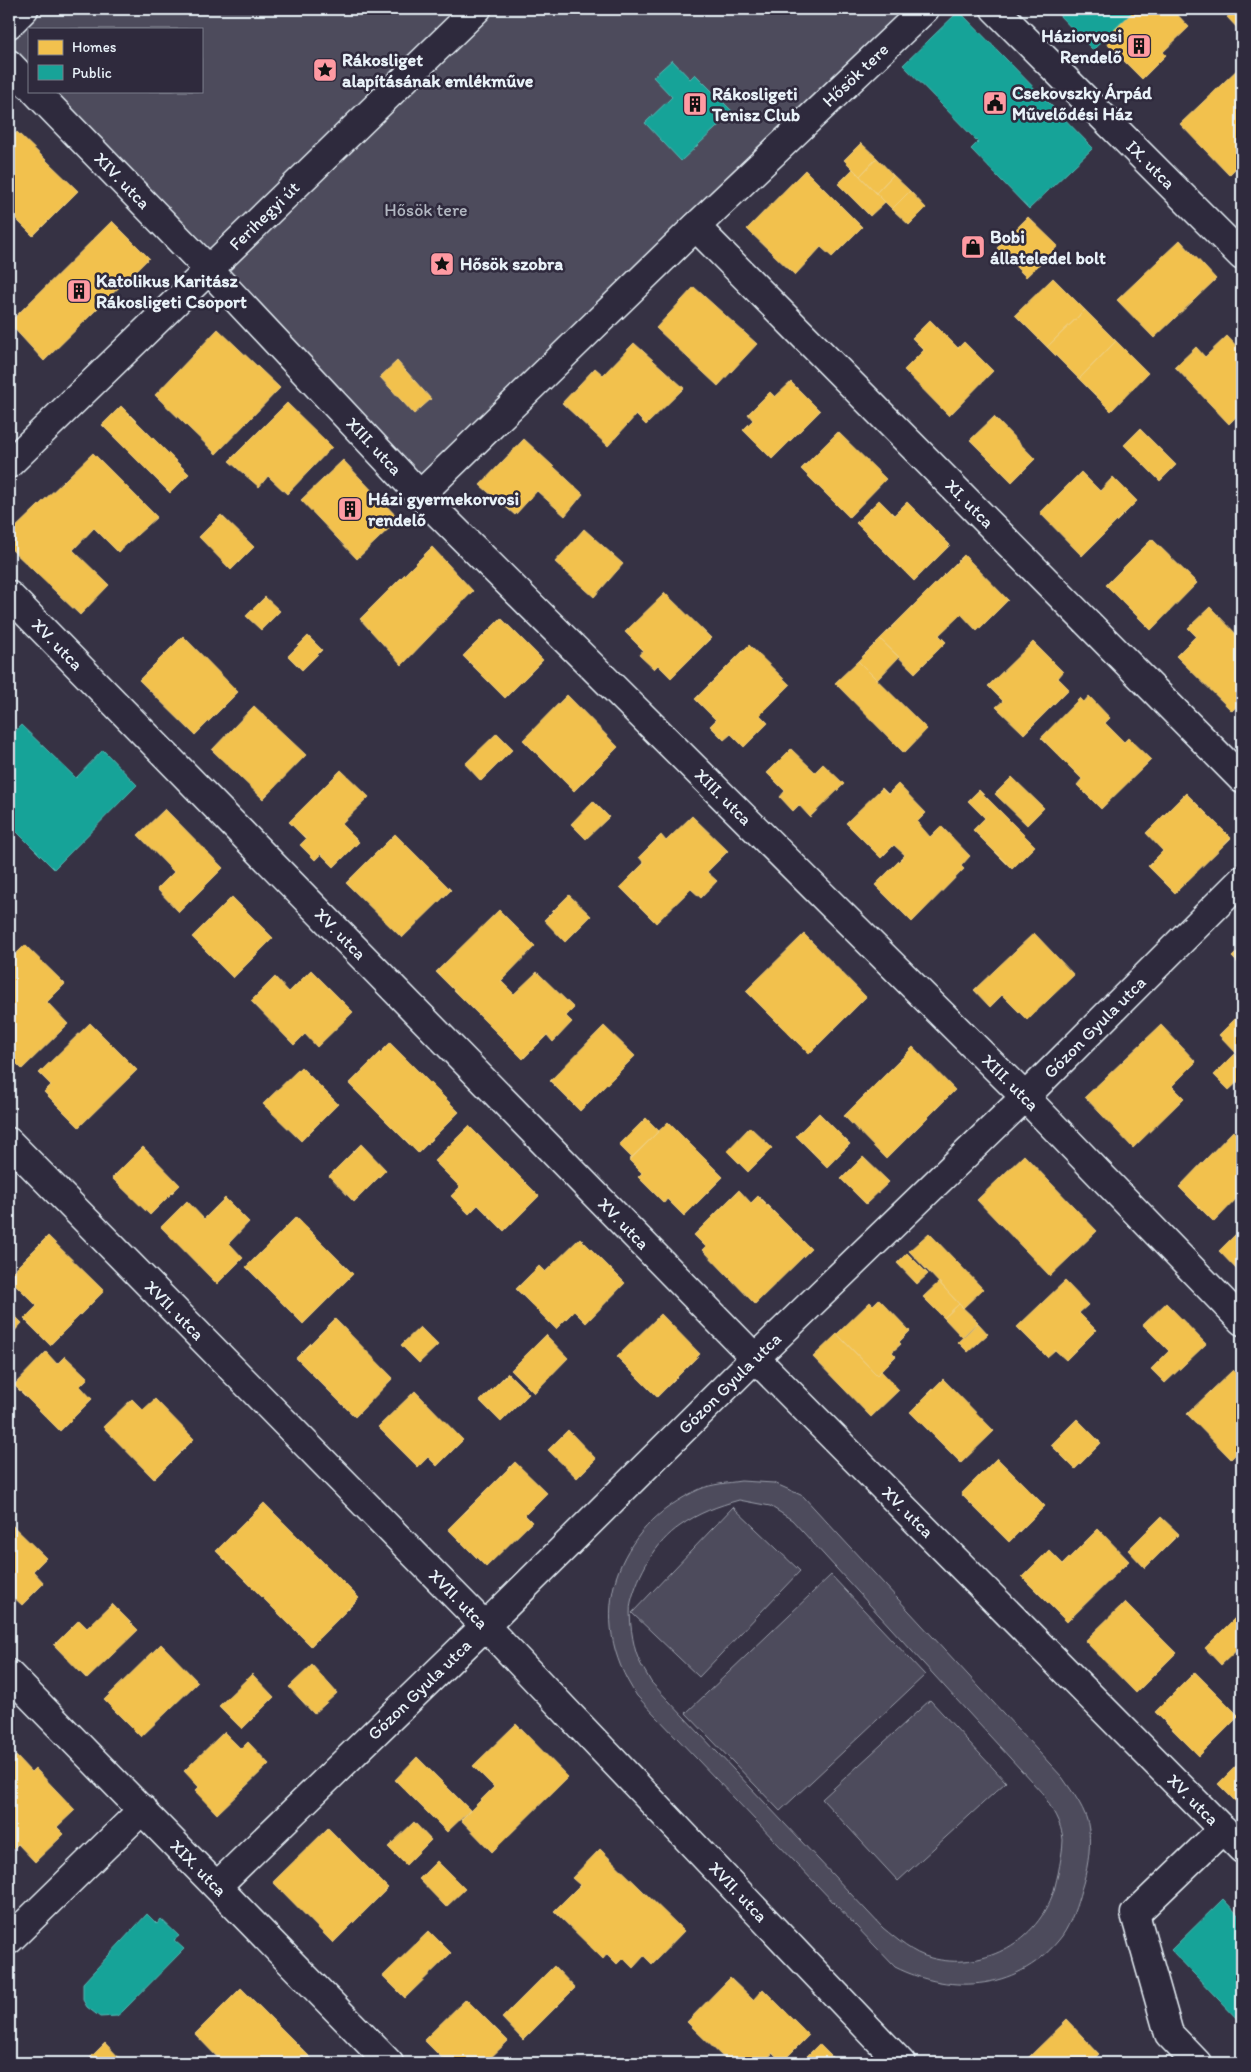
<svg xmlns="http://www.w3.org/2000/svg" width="1251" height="2072" font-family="Itim,sans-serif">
<rect width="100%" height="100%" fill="#363244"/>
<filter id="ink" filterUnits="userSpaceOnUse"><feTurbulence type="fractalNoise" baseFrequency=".02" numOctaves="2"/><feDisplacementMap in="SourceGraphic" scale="10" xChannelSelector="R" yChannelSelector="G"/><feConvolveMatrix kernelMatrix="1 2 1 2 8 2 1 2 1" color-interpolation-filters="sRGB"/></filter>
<g filter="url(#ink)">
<!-- green -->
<path fill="#4d4b5c" stroke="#9a9eaa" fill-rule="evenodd" d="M24 9H925L420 495 35 91H201V29H29V85L9 64V24Z
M741 1481 774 1483 803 1496 1062 1777C1073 1793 1087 1810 1089 1830 1091 1850 1087 1872 1081 1890 1077 1905 1071 1923 1062 1936 1021 1990 953 1996 895 1967L637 1696C583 1617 615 1527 700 1489 712 1484 728 1483 741 1481ZM739 1500 770 1506 792 1520 1043 1794C1051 1808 1062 1823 1063 1840 1063 1850 1060 1863 1058 1874 1056 1881 1055 1889 1052 1896 1034 1944 981 1971 931 1958 912 1953 898 1940 883 1928L651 1682C647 1674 641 1666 638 1658 633 1647 628 1614 631 1602 638 1574 656 1542 680 1526 698 1513 718 1506 739 1500Z
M733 1507 800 1571 699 1677 632 1613Z
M831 1575 925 1675 780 1811 686 1713Z
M930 1700 1006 1782 898 1881 822 1799Z"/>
<!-- homes -->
<path fill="#f2c14e" stroke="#efcf81" d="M1136 9H1172L1189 27 1163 52 1166 55 1142 79 1103 40Z
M1237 9H1242V33L1227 17Z
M1242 65V162L1229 175 1180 124Z
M17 132 78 191 33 236 9 212V140Z
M861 143 877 158 860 176 844 160Z
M877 158 893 175 876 193 860 176Z
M853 169 885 202 870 216 838 184Z
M805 170 862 227 832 257 821 247 795 275 747 229Z
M893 175 910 191 892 209 876 193Z
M910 191 926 208 909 225 892 209Z
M1028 217 1058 246 1026 277 997 248Z
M112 221 149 258 44 361 9 323Z
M1180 240 1216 279 1154 338 1117 300Z
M1053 278 1085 310 1047 347 1015 315Z
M694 287 757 344 718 386 656 328Z
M1085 310 1116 341 1079 379 1047 347Z
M930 320 958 348 964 342 993 371 949 416 904 370 924 350 912 338Z
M218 329 280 388 216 454 155 395Z
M1227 336 1242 352V411L1229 424 1175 367 1196 347 1205 357Z
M1116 341 1148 373 1111 411 1079 379Z
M634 343 684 388 646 425 636 415 608 446 562 403 595 368 603 375Z
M397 361 431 399 414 414 380 377Z
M791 382 820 411 772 459 743 430 753 420 748 414 770 392 775 397Z
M287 403 332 447 287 494 268 476 259 487 229 461Z
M121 406 189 474 170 493 102 425Z
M994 417 1035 459 1012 482 970 440Z
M1140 429 1176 465 1160 481 1124 445Z
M838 432 886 479 849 517 801 469Z
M524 439 583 494 565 516 537 491 515 515 480 485Z
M93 453 157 517 118 552 94 528 73 550 109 585 80 615 9 547V534Z
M343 460 399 519 357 559 301 500Z
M1081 472 1100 491 1113 477 1137 501 1082 556 1040 513Z
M879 500 894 515 907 502 950 545 914 581 856 523Z
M221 515 254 547 231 570 199 537Z
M584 529 623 564 594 597 555 562Z
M1152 539 1197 583 1151 630 1106 585Z
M432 547 473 591 402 665 360 619Z
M964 555 1008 600 977 631 961 614 939 635 946 642 915 673 880 639Z
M665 593 711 638 671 678 658 665 654 669 639 655 643 650 625 632Z
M265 597 280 611 261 630 246 616Z
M1210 607 1242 640V701L1232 711 1176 656 1196 636 1188 628Z
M501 618 543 660 505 698 463 656Z
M183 636 238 692 195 735 139 680Z
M308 636 322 650 302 670 288 656Z
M880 639 899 657 877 680 858 661Z
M1033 642 1063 672 1058 678 1069 689 1024 734 996 707 1003 701 988 686Z
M749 645 790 685 760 715 768 723 744 747 731 734 724 740 710 726 716 720 695 699Z
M858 661 927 729 904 753 835 683Z
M567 695 618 747 574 791 523 740Z
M1089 696 1110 718 1105 723 1124 742 1128 738 1151 760 1101 809 1077 785 1082 779 1041 738 1080 698 1084 702Z
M254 706 306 755 263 799 212 750Z
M497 733 513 749 481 781 465 764Z
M791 749 815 772 823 764 844 784 810 817 799 805 793 811 780 797 785 791 767 773Z
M341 770 369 797 341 824 359 842 334 867 321 854 315 860 300 845 306 839 289 822Z
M1012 777 1044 808 1027 825 995 794Z
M898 784 926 813 917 822 930 837 941 826 970 856 961 866 964 869 912 922 875 885 905 855 894 845 881 858 846 823 882 788 888 794Z
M979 790 1035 846 1012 869 973 830 985 818 968 801Z
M1186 793 1231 838 1175 893 1148 866 1163 851 1146 833Z
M593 801 609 817 586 839 571 824Z
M165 809 223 868 179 912 157 889 174 872 138 835Z
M692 816 728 851 707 872 717 881 701 898 691 889 656 923 620 887 644 863 639 857 661 835 666 841Z
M395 834 451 890 402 938 346 883Z
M569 895 591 916 565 942 544 920Z
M232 897 273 938 233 978 192 937Z
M499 910 535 946 501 981 514 994 537 972 574 1008 566 1016 572 1022 553 1042 547 1035 523 1059 436 972Z
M1034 933 1074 975 1027 1020 1002 995 990 1007 974 990Z
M804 934 866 997 809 1054 746 991Z
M25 945 65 984 47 1002 68 1024 22 1069 9 1056V1024L11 1022 9 1019V985L12 982 9 979V961Z
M1242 947V967L1232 957Z
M311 970 353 1012 317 1047 305 1034 294 1045 251 1001 275 977 289 992Z
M1242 1012V1059L1219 1035Z
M90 1023 137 1070 79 1127 44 1092 51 1085 39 1073Z
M1161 1025 1196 1062 1172 1086 1184 1098 1133 1148 1085 1097Z
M604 1026 635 1056 580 1111 550 1081Z
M390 1043 459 1112 418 1153 349 1084Z
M913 1047 955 1090 886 1159 844 1116Z
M1235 1054 1242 1062V1078L1229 1090 1214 1075Z
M301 1067 338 1104 301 1141 263 1104Z
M819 1113 850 1144 827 1167 796 1136Z
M646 1118 659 1131 632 1158 619 1145Z
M668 1122 723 1177 684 1216 667 1199 664 1203 638 1177 642 1173 629 1160Z
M469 1126 539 1196 504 1231 478 1205 469 1214 451 1196 460 1187 434 1161Z
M750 1127 772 1148 748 1172 727 1151Z
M1233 1131 1242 1140V1193L1214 1222 1179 1187Z
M361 1144 386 1170 354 1202 329 1176Z
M143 1147 180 1185 150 1215 112 1178Z
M1024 1155 1097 1231 1050 1276 977 1200Z
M863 1157 889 1182 866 1204 841 1179Z
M739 1190 751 1203 758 1196 811 1249 755 1304 703 1250 706 1247 694 1235Z
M225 1198 249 1222 229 1243 243 1258 217 1284 161 1227 187 1201 204 1219Z
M296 1217 353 1274 303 1324 246 1267Z
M1242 1228V1275L1219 1251Z
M929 1233 983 1289 963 1308 909 1251Z
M48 1236 104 1291 50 1345 24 1319 37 1306 9 1278V1275Z
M580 1238 625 1283 586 1323 574 1311 556 1329 516 1289 539 1266 545 1272Z
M907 1253 928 1274 917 1284 897 1263Z
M1065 1281 1088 1305 1079 1313 1096 1330 1066 1360 1055 1350 1047 1357 1017 1327Z
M939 1282 959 1304 944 1318 923 1297Z
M879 1299 910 1331 899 1342 901 1344 892 1352 896 1356 877 1375 837 1334 870 1302 873 1305Z
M1166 1303 1206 1344 1165 1383 1151 1369 1169 1351 1143 1325Z
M959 1304 978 1322 962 1337 944 1318Z
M9 1310 22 1323 9 1337Z
M661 1314 700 1354 657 1397 617 1357Z
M335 1319 393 1378 355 1417 296 1358Z
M978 1323 988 1334 968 1352 958 1342Z
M420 1327 438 1345 419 1363 401 1345Z
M837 1334 877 1375 881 1371 899 1390 871 1417 813 1357Z
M546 1335 568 1358 534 1393 511 1370Z
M46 1352 57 1364 65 1356 88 1378 80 1386 92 1399 60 1431 14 1385Z
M1233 1370 1242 1380V1448L1231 1459 1187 1414Z
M508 1373 529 1394 501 1422 480 1401Z
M943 1379 994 1431 961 1463 910 1412Z
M415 1391 463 1440 437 1466 428 1457 418 1467 378 1427Z
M132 1399 143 1410 155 1399 194 1439 154 1479 103 1427Z
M1077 1419 1101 1443 1075 1469 1051 1445Z
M568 1430 596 1459 577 1478 548 1450Z
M997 1458 1045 1506 1009 1542 961 1494Z
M515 1462 547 1493 525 1515 532 1522 486 1567 448 1529Z
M264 1503 359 1598 311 1646 216 1551Z
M1161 1517 1179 1534 1145 1568 1128 1550Z
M9 1522 46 1558 33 1571 44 1583 22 1605 9 1593Z
M1098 1529 1129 1561 1067 1622 1022 1577 1049 1550 1063 1564Z
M1125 1602 1176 1653 1136 1693 1085 1641Z
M112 1604 138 1630 87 1679 54 1645 79 1620 87 1628Z
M1236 1617 1242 1623V1645L1221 1665 1205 1648Z
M161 1644 198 1682 141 1737 104 1700Z
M312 1665 337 1693 314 1714 289 1687Z
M1195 1672 1239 1716 1199 1756 1155 1712Z
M252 1674 274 1697 242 1729 219 1706Z
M516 1724 568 1777 492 1852 461 1820 494 1787 473 1766Z
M224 1732 241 1749 248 1742 269 1764 217 1814 195 1791 199 1787 184 1771Z
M16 1756 31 1772 35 1768 75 1810 57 1827 64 1834 35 1862 18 1844 12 1850 9 1846V1763Z
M417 1757 470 1810 447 1832 395 1780Z
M1242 1760V1808L1218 1784Z
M414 1822 431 1840 406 1865 388 1847Z
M328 1828 388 1888 333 1943 273 1882Z
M600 1849 684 1931 652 1964 644 1956 633 1968 623 1958 617 1964 607 1954 603 1959 554 1911 580 1885 572 1878Z
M437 1861 465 1889 446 1907 419 1879Z
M429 1931 451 1953 405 1998 383 1976Z
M554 1966 575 1988 523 2040 502 2018Z
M730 1978 753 2000 763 1989 809 2035 782 2062 773 2053 762 2063H743L739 2060 735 2063H729L687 2022Z
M241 1988 316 2063H223L195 2034Z
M466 1999 508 2041 485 2063H447L424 2040Z
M1067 2020 1099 2054 1090 2063H1033L1028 2058Z
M105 2043 124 2063H85Z
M819 2044 838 2063H800Z"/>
<!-- public -->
<path fill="#17a398" stroke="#56bab5" d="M1053 9H1135L1093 50Z
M959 11 1093 148 1029 209 971 149 978 142 903 65Z
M672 60 690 79 695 74 733 112 681 161 645 123 672 97 653 77Z
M21 725 76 778 103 750 137 785 54 869 16 831 9 837V738Z
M1223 1899 1242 1919V2024L1171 1950Z
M147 1914 157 1924 161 1919 179 1936 174 1940 184 1949 123 2011 117 2016 100 2017 87 2007 83 2000V1983Z"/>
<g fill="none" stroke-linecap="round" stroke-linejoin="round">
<defs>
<g id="minor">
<path id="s1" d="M995 9 1242 256"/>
<path d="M9 24 24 9"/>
<path d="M9 64 29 85"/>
<path id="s2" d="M35 91 208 269 420 495 1025 1097 1242 1321"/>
<path id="s3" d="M696 227 1242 779"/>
<path id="s4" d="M9 464 477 9"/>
<path id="s5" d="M420 495 687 235 925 9"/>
<path id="s6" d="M9 595 755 1358 1242 1849"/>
<path id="s7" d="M9 1142 485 1626 901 2063"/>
<path id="s8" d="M9 1674 389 2063"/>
<path id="s9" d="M217 1886 485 1626 755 1358 1025 1097 1242 880"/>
<path d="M9 1940 143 1809"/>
<path d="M1197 2063 1169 2034 1135 1914 1223 1829"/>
</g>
</defs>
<!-- minor casing -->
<use href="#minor" stroke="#e8f1f8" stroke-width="31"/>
<!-- minor -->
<use href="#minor" stroke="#2f2a3d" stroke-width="28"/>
</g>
</g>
<!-- icons -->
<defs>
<symbol id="building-square" viewBox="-11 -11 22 22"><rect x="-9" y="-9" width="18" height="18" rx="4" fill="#ff9aa2" stroke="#2f2a3d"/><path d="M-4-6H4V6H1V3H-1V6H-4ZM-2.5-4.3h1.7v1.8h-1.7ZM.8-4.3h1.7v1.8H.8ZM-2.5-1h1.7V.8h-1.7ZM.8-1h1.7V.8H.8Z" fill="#111"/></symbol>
<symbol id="sight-square" viewBox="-11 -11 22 22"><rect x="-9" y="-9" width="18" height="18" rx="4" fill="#ff9aa2" stroke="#2f2a3d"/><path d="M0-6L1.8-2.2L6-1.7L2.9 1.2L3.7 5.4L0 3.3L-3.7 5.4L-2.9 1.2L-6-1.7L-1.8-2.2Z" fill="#111"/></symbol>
<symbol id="civic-square" viewBox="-11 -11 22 22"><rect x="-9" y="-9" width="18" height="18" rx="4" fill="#ff9aa2" stroke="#2f2a3d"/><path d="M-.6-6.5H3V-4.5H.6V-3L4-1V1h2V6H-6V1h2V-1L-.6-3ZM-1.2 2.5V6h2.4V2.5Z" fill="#111"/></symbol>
<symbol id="shop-square" viewBox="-11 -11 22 22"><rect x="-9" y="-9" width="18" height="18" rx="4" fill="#ff9aa2" stroke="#2f2a3d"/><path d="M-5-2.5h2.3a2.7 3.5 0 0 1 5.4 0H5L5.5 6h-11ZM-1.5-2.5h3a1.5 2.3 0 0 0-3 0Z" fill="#111"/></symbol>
</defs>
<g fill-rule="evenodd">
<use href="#building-square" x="1125" y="32" width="28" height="28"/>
<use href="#sight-square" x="311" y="56" width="28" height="28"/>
<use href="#civic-square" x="981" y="89" width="28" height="28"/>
<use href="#building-square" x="681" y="90" width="28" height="28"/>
<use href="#shop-square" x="959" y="233" width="28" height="28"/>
<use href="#sight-square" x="428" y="250" width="28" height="28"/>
<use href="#building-square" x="65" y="277" width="28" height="28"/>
<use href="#building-square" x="336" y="495" width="28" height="28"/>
</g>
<g text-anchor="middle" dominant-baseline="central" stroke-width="5" stroke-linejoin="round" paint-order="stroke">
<!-- poi labels -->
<g font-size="18" font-weight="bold" fill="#e8f1f8" stroke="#2f2a3d" text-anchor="start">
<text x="1122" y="36" text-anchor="end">Háziorvosi<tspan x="1122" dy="21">Rendelő</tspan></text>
<text x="342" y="60">Rákosliget<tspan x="342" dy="21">alapításának emlékműve</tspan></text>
<text x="1012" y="93">Csekovszky Árpád<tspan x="1012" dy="21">Művelődési Ház</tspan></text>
<text x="712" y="94">Rákosligeti<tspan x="712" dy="21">Tenisz Club</tspan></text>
<text x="990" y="237">Bobi<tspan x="990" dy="21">állateledel bolt</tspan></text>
<text x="460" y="264">Hősök szobra</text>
<text x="96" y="281">Katolikus Karitász<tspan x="96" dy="21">Rákosligeti Csoport</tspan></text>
<text x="368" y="499">Házi gyermekorvosi<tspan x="368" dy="21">rendelő</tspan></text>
</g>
<!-- street labels -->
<g font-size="18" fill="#e8f1f8" stroke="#2f2a3d">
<text stroke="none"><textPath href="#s5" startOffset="605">Hősök tere</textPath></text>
<text stroke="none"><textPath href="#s1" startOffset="220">IX. utca</textPath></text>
<text stroke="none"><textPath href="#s2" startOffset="125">XIV. utca</textPath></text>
<text stroke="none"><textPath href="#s4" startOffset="356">Ferihegyi út</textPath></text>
<text stroke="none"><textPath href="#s2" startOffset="491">XIII. utca</textPath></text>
<text stroke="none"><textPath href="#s3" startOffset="389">XI. utca</textPath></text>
<text stroke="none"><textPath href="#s6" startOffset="69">XV. utca</textPath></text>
<text stroke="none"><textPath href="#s2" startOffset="986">XIII. utca</textPath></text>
<text stroke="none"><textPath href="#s6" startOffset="474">XV. utca</textPath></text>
<text stroke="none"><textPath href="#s9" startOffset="1228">Gózon Gyula utca</textPath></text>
<text stroke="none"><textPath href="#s2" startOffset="1391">XIII. utca</textPath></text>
<text stroke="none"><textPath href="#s6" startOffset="879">XV. utca</textPath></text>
<text stroke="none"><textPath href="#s7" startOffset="236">XVII. utca</textPath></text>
<text stroke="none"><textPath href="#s9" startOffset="718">Gózon Gyula utca</textPath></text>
<text stroke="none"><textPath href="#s6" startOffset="1284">XV. utca</textPath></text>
<text stroke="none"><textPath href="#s7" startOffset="641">XVII. utca</textPath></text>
<text stroke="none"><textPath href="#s9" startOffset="282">Gózon Gyula utca</textPath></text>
<text stroke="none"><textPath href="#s6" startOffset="1689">XV. utca</textPath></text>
<text stroke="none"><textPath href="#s8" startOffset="271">XIX. utca</textPath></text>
<text stroke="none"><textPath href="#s7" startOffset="1046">XVII. utca</textPath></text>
</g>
<!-- park labels -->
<g font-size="18" fill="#b2b7c1" stroke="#2f2a3d">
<text x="426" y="210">Hősök tere</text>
</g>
</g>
<!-- margin -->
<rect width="1251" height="2072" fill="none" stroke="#2f2a3d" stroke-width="30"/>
<rect x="15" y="15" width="1221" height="2042" fill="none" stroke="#e8f1f8" stroke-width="2" filter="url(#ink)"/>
<!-- legend -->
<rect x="28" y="28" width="175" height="65" fill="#2f2a3d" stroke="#797a88"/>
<rect x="38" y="40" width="25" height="15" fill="#f2c14e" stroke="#797a88"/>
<text x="72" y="52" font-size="15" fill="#e8f1f8">Homes</text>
<rect x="38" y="65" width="25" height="15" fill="#17a398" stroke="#797a88"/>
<text x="72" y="78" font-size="15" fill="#e8f1f8">Public</text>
</svg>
